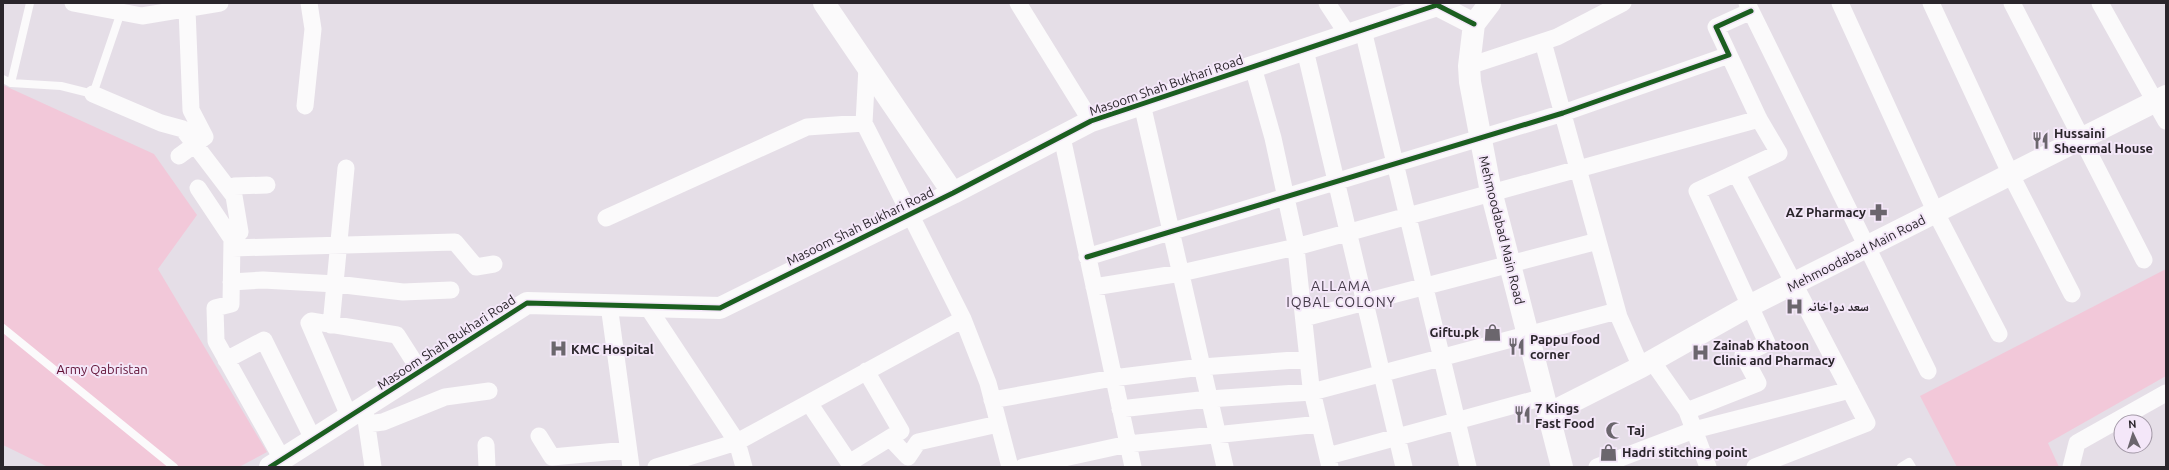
<svg xmlns="http://www.w3.org/2000/svg" width="2169" height="470" font-family="Ubuntu,'Noto Naskh Arabic',sans-serif">
<rect width="100%" height="100%" fill="#e5dee7"/>
<!-- green -->
<path fill="#f2c8d9" d="M3 85 154 154 197 215 158 269 267 452 239 467H48L3 445Z
M2166 269V376L2048 443 2059 467H1957L1920 396Z"/>
<g fill="none" stroke-linecap="round" stroke-linejoin="round">
<!-- lane -->
<path stroke="#fbfafb" stroke-width="8" d="M3 79 11 83 61 86 93 94 121 12 120 3
M11 83 30 3
M3 328 174 467
M1901 467 1909 462 1912 467"/>
<!-- street -->
<path stroke="#fbfafb" stroke-width="17" d="M73 3 142 16 220 3
M1018 3 1091 121
M1327 3 1348 35
M1747 3 1928 371
M1840 3 1936 213 1999 334
M1931 3 2011 175 2072 294
M2012 3 2144 260
M2100 3 2166 121
M1363 30 1468 467
M1543 42 1619 317 1641 367
M1305 50 1404 467
M1469 66 1557 37 1623 3
M867 67 864 123 963 319 988 383 1010 467
M1253 67 1273 138 1295 239 1311 387 1330 467
M93 94 161 123 183 129 234 196 240 232 232 239
M1142 104 1225 467
M305 106 313 29 309 3
M1062 137 1133 467
M179 156 205 137 191 110 187 9
M1736 173 1867 423 1755 467
M198 188 232 239 231 304 215 308 216 341 282 459
M234 196V186L267 185
M606 218 807 127 864 123
M232 248 455 242 476 267 494 264
M1087 257 1563 113 1729 55 1716 27 1751 11
M231 282 263 280 336 284 403 292 451 290
M1094 287 1181 273 1296 247 1759 119
M609 305 631 467
M647 306 737 442 744 467
M1304 318 1598 241
M331 325 346 168
M226 360 264 340 313 439
M1652 361 1687 411 1708 467
M992 400 1113 378 1202 367 1308 359
M809 403 852 467
M1120 409 1209 399 1312 392 1617 311
M1687 411 1758 383 1743 355 1767 343 1697 191 1779 153 1759 119 1729 55
M365 413 373 467
M349 416 309 323 311 321 397 335 420 371
M367 424 383 422 445 397 489 391
M539 436 552 457 628 450
M890 438 908 457 918 442 998 424
M486 445 487 467
M1328 456 1544 397
M849 463 901 431 866 371
M656 467 737 442 963 319
M1023 467 1128 444 1320 424
M1597 467 1694 430 1850 390
M2071 467 2077 443 2166 393"/>
<!-- secondary -->
<path stroke="#fbfafb" stroke-width="22" d="M824 3 953 193
M1490 3 1474 24 1469 66 1470 82 1490 187 1562 467
M1548 414 1641 367 1751 305 2166 96
M270 467 527 303 720 308 953 193 1091 121 1437 5 1474 24"/>
<defs>
<path id="cycleway" d="M1087 257 1563 113 1729 55 1716 27 1751 11
M270 467 527 303 720 308 953 193 1091 121 1437 5 1474 24"/>
</defs>
<!-- cycleway casing -->
<use href="#cycleway" stroke="#f4e7f9" stroke-width="8"/>
<!-- cycleway -->
<use href="#cycleway" stroke="#1b5e20" stroke-width="5"/>
</g>
<!-- icons -->
<defs>
<symbol id="restaurant-bare" viewBox="-9 -9 18 18"><path d="M-5-6h1v4h1v-4h1v4h1v-4h1v5L-1.5 .5V6h-2V.5L-5-1ZM5-6V6H3V1.5H1.5Q1.5-4 5-6Z" fill="#6b666d" stroke="#f4e7f9" stroke-width="2.5" paint-order="stroke"/></symbol>
<symbol id="pharmacy-bare" viewBox="-9 -9 18 18"><path d="M-2-6h4v4h4v4h-4v4h-4v-4h-4v-4h4Z" fill="#6b666d" stroke="#f4e7f9" stroke-width="2.5" paint-order="stroke"/></symbol>
<symbol id="hospital-bare" viewBox="-9 -9 18 18"><path d="M-5-5h3v3.5h4V-5h3V5h-3V1.5h-4V5h-3Z" fill="#6b666d" stroke="#f4e7f9" stroke-width="2.5" paint-order="stroke"/></symbol>
<symbol id="shop-bare" viewBox="-9 -9 18 18"><path d="M-5-2.5h2.3a2.7 3.5 0 0 1 5.4 0H5L5.5 6h-11ZM-1.5-2.5h3a1.5 2.3 0 0 0-3 0Z" fill="#6b666d" stroke="#f4e7f9" stroke-width="2.5" paint-order="stroke"/></symbol>
<symbol id="mosque-bare" viewBox="-9 -9 18 18"><path d="M3.5-4.9A6 6 0 1 0 3.5 4.9A5 5 0 1 1 3.5-4.9Z" fill="#6b666d" stroke="#f4e7f9" stroke-width="2.5" paint-order="stroke"/></symbol>
</defs>
<g fill-rule="evenodd">
<use href="#restaurant-bare" x="2028" y="128" width="25" height="25"/>
<use href="#pharmacy-bare" x="1866" y="200" width="25" height="25"/>
<use href="#hospital-bare" x="1782" y="294" width="25" height="25"/>
<use href="#shop-bare" x="1480" y="320" width="25" height="25"/>
<use href="#restaurant-bare" x="1504" y="334" width="25" height="25"/>
<use href="#hospital-bare" x="546" y="336" width="25" height="25"/>
<use href="#hospital-bare" x="1688" y="340" width="25" height="25"/>
<use href="#restaurant-bare" x="1510" y="402" width="25" height="25"/>
<use href="#mosque-bare" x="1602" y="418" width="25" height="25"/>
<use href="#shop-bare" x="1596" y="440" width="25" height="25"/>
</g>
<g text-anchor="middle" dominant-baseline="central" stroke-width="4" stroke-linejoin="round" paint-order="stroke">
<!-- street labels -->
<g font-size="13" fill="#2a252b" stroke="#f4e7f9">
<text transform="translate(1166 85) rotate(-19)">Masoom Shah Bukhari Road</text>
<text transform="translate(860 226) rotate(-26)">Masoom Shah Bukhari Road</text>
<text transform="translate(1502 230) rotate(76)">Mehmoodabad Main Road</text>
<text transform="translate(1856 253) rotate(-27)">Mehmoodabad Main Road</text>
<text transform="translate(446 342) rotate(-33)">Masoom Shah Bukhari Road</text>
</g>
<!-- poi labels -->
<g font-size="13" font-weight="bold" fill="#2a252b" stroke="#f4e7f9" text-anchor="start">
<text x="2054" y="133">Hussaini<tspan x="2054" dy="15">Sheermal House</tspan></text>
<text x="1866" y="212" text-anchor="end">AZ Pharmacy</text>
<text x="1807" y="306">سعد دواخانہ</text>
<text x="1479" y="332" text-anchor="end">Giftu.pk</text>
<text x="1530" y="339">Pappu food<tspan x="1530" dy="15">corner</tspan></text>
<text x="1713" y="345">Zainab Khatoon<tspan x="1713" dy="15">Clinic and Pharmacy</tspan></text>
<text x="571" y="349">KMC Hospital</text>
<text x="1535" y="408">7 Kings<tspan x="1535" dy="15">Fast Food</tspan></text>
<text x="1627" y="430">Taj</text>
<text x="1622" y="452">Hadri stitching point</text>
</g>
<!-- park labels -->
<g font-size="13" fill="#601135" stroke="#f4e7f9">
<text x="102" y="369">Army Qabristan</text>
</g>
<!-- neighbourhood labels -->
<g font-size="14" letter-spacing="1" fill="#453b49" stroke="#f4e7f9">
<text x="1341" y="286">ALLAMA<tspan x="1341" dy="16">IQBAL COLONY</tspan></text>
</g>
</g>
<!-- border -->
<rect width="2169" height="470" fill="none" stroke="#2a252b" stroke-width="8"/>
<!-- north arrow -->
<g transform="translate(2133 434) rotate(356)"><circle r="19" fill="#f4e7f9" stroke="#a399a7"/>
<path d="M0-3L7 15L0 10L-7 15Z" fill="#6b666d"/>
<text y="-6" font-size="11" font-weight="bold" text-anchor="middle" fill="#2a252b">N</text>
</g>
</svg>
